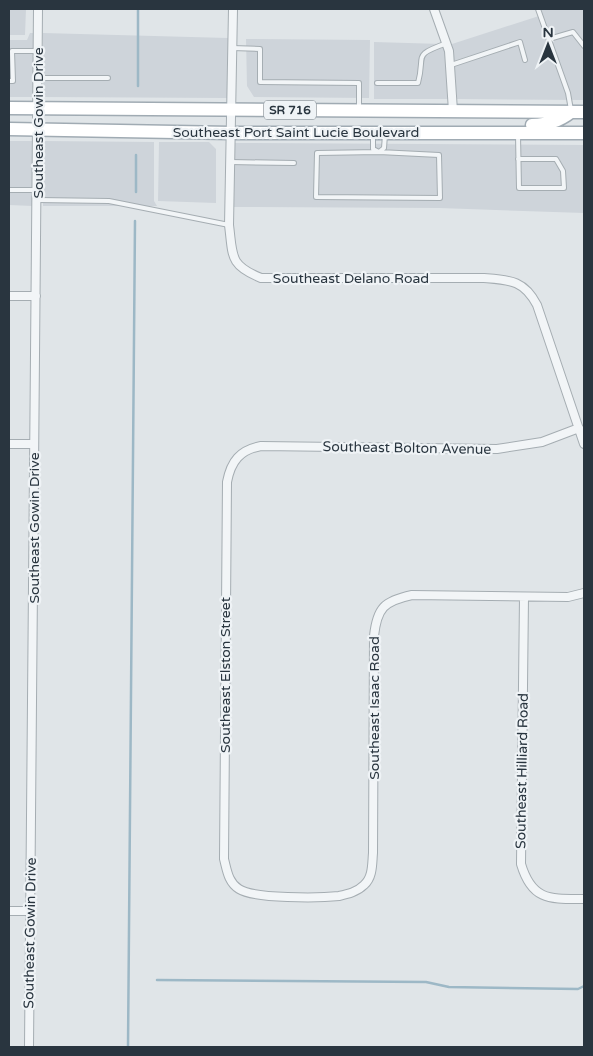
<svg xmlns="http://www.w3.org/2000/svg" width="593" height="1056" font-family="'Varela Round',sans-serif">
<rect width="100%" height="100%" fill="#e0e5e8"/>
<!-- built -->
<path fill="#ced4da" d="M9 9H26L25 35H9Z
M536 9H584V100L457 99 452 44 539 16Z
M30 33H33V97H9V40H27Z
M43 33 228 38 227 98 43 97Z
M246 39 370 40 369 98 254 97 247 86Z
M374 42 442 44 445 52 448 99H374Z
M9 141H33V206L9 205Z
M43 141 154 142V201L157 206H43Z
M159 142H209L216 149V203L158 201Z
M235 143 584 145V213L439 208 234 207Z"/>
<g fill="none" stroke-linecap="round" stroke-linejoin="round">
<!-- stream -->
<path stroke="#9db8c6" stroke-width="2.5" d="M138 9V86
M136 155V192
M157 980 426 982 449 987 578 989 584 986
M128 1047 135 221"/>
<defs>
<path id="lane" d="M538 9 568 93 571 110
M549 39 573 32 584 46
M232 48 260 49V82L359 83V107
M451 65 520 42 525 60
M38 78H108
M9 81H13L12 51H38
M377 83H418C426 54 411 56 447 43
M373 135V149L379 152 384 148 385 135
M518 135 519 188H564L563 171 556 159H518
M379 152 439 155 440 198 316 197 317 153Z
M230 162 294 163
M9 190H36
M38 200 109 201 229 225"/>
<path id="street" d="M233 9 229 225C233 256 229 265 261 278H484C510 280 524 280 537 305L584 444
M434 9 449 51 453 111
M9 296H36
M579 428 542 442 497 449 261 446C240 450 231 461 227 482L224 859C227 870 228 882 239 889 254 899 320 898 339 896 348 894 357 892 364 885 373 877 372 864 373 853L374 636C377 608 384 601 412 595L568 597 584 593
M9 444H34
M524 597 521 864C532 901 550 899 584 899
M9 911H30
M29 1047 38 9"/>
<path id="primary" d="M9 108 584 112
M532 125C548 124 558 122 571 112
M9 129 231 133H584"/>
</defs>
<!-- lane casing -->
<use href="#lane" stroke="#a5adb2" stroke-width="6"/>
<!-- street casing -->
<use href="#street" stroke="#a5adb2" stroke-width="10"/>
<!-- primary casing -->
<use href="#primary" stroke="#a0abb3" stroke-width="15"/>
<!-- lane -->
<use href="#lane" stroke="#f2f5f7" stroke-width="4"/>
<!-- street -->
<use href="#street" stroke="#f2f5f7" stroke-width="8"/>
<!-- primary -->
<use href="#primary" stroke="#fff" stroke-width="12"/>
</g>
<g text-anchor="middle" dominant-baseline="central" stroke-width="4.5" stroke-linejoin="round" paint-order="stroke">
<!-- shield labels -->
<rect fill="#eff3f6" stroke="#646e76" stroke-width="1" x="264" y="100.5" width="52" height="19" rx="4"/>
<g font-size="12" font-weight="bold" fill="#29353f">
<text x="290" y="110">SR 716</text>
</g>
<!-- street labels -->
<g font-size="14" fill="#29353f" stroke="#eff3f6">
<text transform="translate(38 123) rotate(-90)">Southeast Gowin Drive</text>
<text x="296" y="132">Southeast Port Saint Lucie Boulevard</text>
<text x="351" y="278">Southeast Delano Road</text>
<text transform="translate(407 448) rotate(1)">Southeast Bolton Avenue</text>
<text transform="translate(34 528) rotate(-90)">Southeast Gowin Drive</text>
<text transform="translate(225 675) rotate(-90)">Southeast Elston Street</text>
<text transform="translate(374 708) rotate(-90)">Southeast Isaac Road</text>
<text transform="translate(522 771) rotate(-89)">Southeast Hilliard Road</text>
<text transform="translate(30 933) rotate(-89)">Southeast Gowin Drive</text>
</g>
</g>
<!-- border -->
<rect width="593" height="1056" fill="none" stroke="#29353f" stroke-width="20"/>
<!-- north arrow -->
<g transform="translate(548 45)" stroke="#eff3f6" stroke-width="4" paint-order="stroke">
<path d="M0-4L9 19L0 12L-9 19Z" fill="#29353f"/>
<text y="-8" font-size="14" font-weight="bold" text-anchor="middle" fill="#29353f">N</text>
</g>
</svg>
